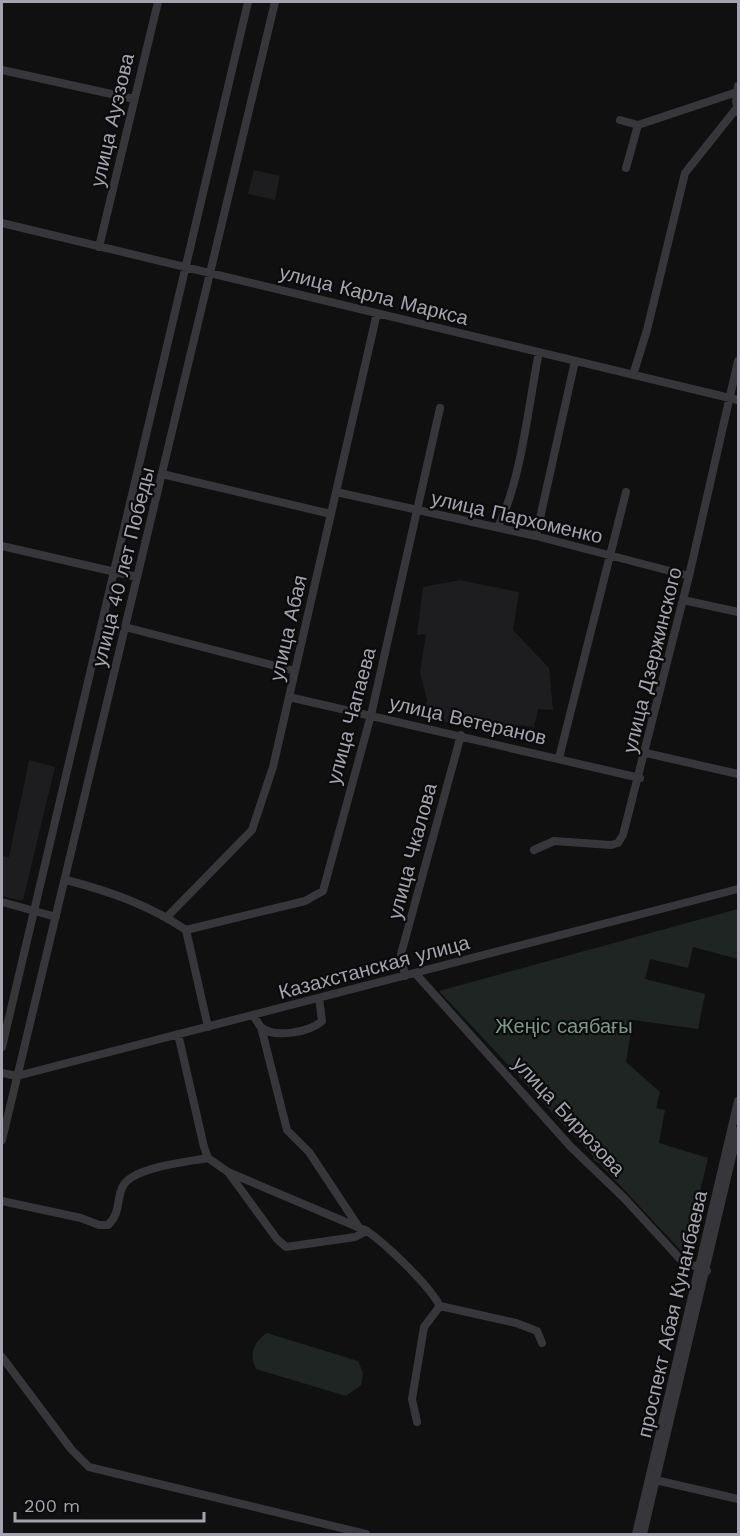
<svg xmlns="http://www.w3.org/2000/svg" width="740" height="1536" font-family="'Work Sans',sans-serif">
<rect width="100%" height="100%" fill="#101011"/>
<!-- built -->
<path fill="#1d1c1e" d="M254 170 280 176 275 200 248 194Z
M460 580 519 592 513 630 549 668 553 710 538 709 534 727 520 725 514 735 421 717 427 700 420 672 426 634 417 635 423 587Z
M29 760 55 767 23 900H17L2 896V856L9 857Z"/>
<!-- green -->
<path fill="#1f2522" d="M738 909V959L693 947 688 968 650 959 645 979 705 994 698 1029 633 1020 626 1062 660 1092 656 1108 665 1110 659 1143 708 1158 685 1255 599 1163 593 1160 594 1157 439 991Z
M267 1333 358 1361 363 1373 361 1385 346 1396 256 1369C249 1355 253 1342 267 1333Z"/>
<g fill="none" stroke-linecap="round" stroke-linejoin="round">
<!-- minor -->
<path stroke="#37373b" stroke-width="8" d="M2 70 134 99
M738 112 736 101 738 86
M620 120 638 125 737 92
M626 168 638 125
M2 223 738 400
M99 247 158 2
M633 375 647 330 685 173 736 109
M162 474 331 514
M336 492 536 536 689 576
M498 527C522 478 528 406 539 352
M536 536 575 361
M2 546 137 577
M683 600 738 612
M125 627 295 671
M289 697 640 778
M646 753 738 774
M559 758 626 492
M534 850 554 841 611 845 618 843 623 835 689 576 738 361
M66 880C109 891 149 905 186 930L208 1027
M2 902 56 917
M167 917 252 830 273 767 377 313
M186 930 305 901 323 891 371 715 440 408
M415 973 570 1146 624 1198 682 1261 707 1271
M405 976 401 954 461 735
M253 1015C256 1019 258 1024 261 1027 274 1039 310 1032 322 1021L319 998
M261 1027 287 1130 309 1152 358 1226
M178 1034 204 1147 208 1158 228 1172 367 1231C387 1245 428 1284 440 1306L516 1323 537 1331 542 1343
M2 1047 248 2
M2 1073 17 1076 738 889
M2 1140 275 2
M228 1172 277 1239 286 1247 355 1237 367 1231
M2 1201 81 1218 99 1225H108C121 1213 116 1199 123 1186 133 1167 187 1162 208 1158
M2 1357 71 1449 89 1467 366 1534
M417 1422 412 1399 424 1327 440 1306
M651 1479 738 1499
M636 1534 738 1101
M643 1534 738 1131"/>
</g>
<g text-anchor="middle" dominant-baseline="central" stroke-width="4.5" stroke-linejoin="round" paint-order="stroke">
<!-- street labels -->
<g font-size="20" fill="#a4a3b0" stroke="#0b0b0c">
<text transform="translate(112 120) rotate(-77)">улица Ауэзова</text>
<text transform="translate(374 295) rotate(14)">улица Карла Маркса</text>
<text transform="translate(517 517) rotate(13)">улица Пархоменко</text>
<text transform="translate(123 567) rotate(-76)">улица 40 лет Победы</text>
<text transform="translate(288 628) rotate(-77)">улица Абая</text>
<text transform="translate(652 660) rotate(-76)">улица Дзержинского</text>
<text transform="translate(351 716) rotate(-75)">улица Чапаева</text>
<text transform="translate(468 720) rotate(13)">улица Ветеранов</text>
<text transform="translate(412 851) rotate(-75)">улица Чкалова</text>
<text transform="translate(374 967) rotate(-15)">Казахстанская улица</text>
<text transform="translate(569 1116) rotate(47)">улица Бирюзова</text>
<text transform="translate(672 1314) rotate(-77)">проспект Абая Кунанбаева</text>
</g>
<!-- park labels -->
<g font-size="20" fill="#7c9988" stroke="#0b0b0c">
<text x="564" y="1026">Жеңіс саябағы</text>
</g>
</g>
<!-- border -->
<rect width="740" height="1536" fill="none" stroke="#a4a3b0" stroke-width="6"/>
<!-- scale -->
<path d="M15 1512v9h189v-9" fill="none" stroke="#a4a3b0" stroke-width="3"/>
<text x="24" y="1512" font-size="18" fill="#a4a3b0" stroke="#0b0b0c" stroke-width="4.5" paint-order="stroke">200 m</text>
</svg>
